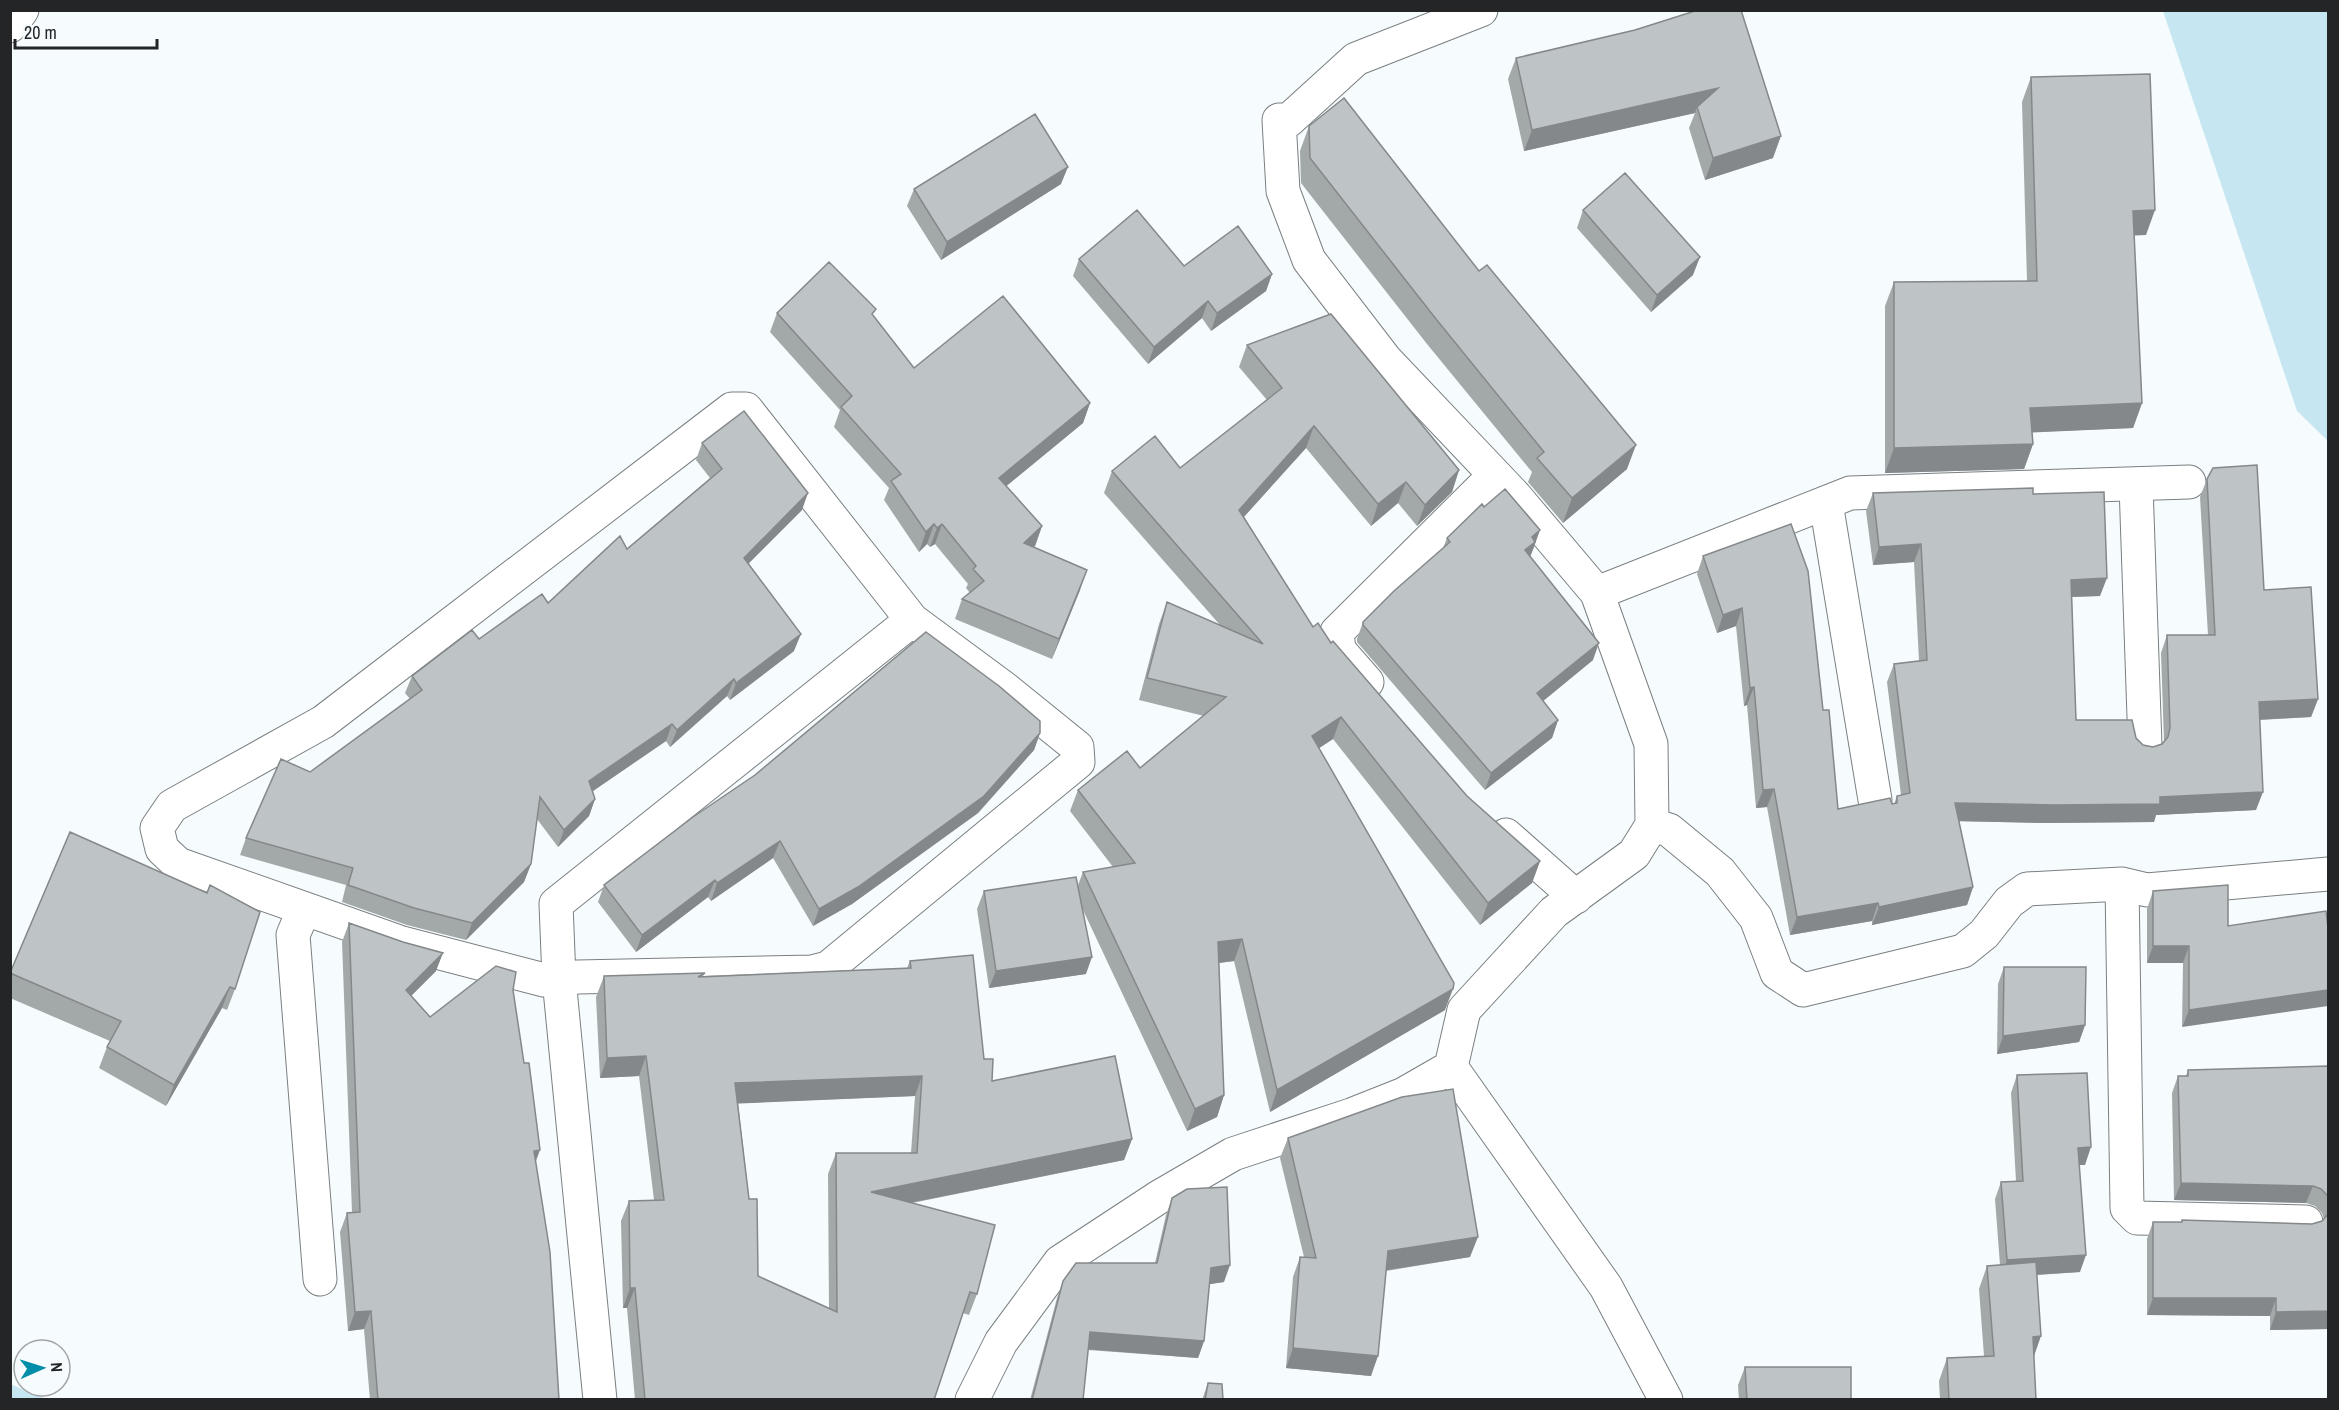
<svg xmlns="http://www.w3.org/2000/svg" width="2339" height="1410" font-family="'Archivo Narrow',sans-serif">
<rect width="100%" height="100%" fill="#f6fbfd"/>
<!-- green -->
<path fill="#c6e7f1" d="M2163 11H2328V441L2297 411Z
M10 1384 46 1399H11Z"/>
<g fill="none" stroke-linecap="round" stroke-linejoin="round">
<defs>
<path id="street" d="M10 26 22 10
M732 409H746L912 620 1004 688 1077 747 1078 762 828 968 812 972 578 977 544 980 402 943 178 864 162 849 157 828 172 806 323 722Z
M2136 485 2145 746
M1826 503 1875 800
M1597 593 1850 493 2189 482
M1367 682 1339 650 1337 632 1495 475
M1652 825 1669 830 1720 872 1756 918 1777 973 1803 990 1963 951 1984 934 2009 902 2027 889 2122 884 2147 890 2328 874
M1506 835 1576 897
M2122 884 2127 1208 2137 1218 2306 1222
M304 909 293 935 320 1279
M1451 1067 1606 1287 1666 1400
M600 1400 559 979 556 904 912 620
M972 1400 1001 1342 1060 1262 1159 1197 1233 1154 1351 1115 1404 1094 1451 1067 1464 1010 1554 912 1634 854 1652 825 1651 744 1597 593 1515 496 1385 359 1309 260 1283 191 1279 120H1289L1356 59 1481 10"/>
</defs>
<!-- street casing -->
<use href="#street" stroke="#7a7f81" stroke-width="35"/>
<!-- street -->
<use href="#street" stroke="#fff" stroke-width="33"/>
</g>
<!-- wall -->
<path fill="#a3a8a9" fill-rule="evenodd" d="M1635 30 1773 158 1705 180 1689 128 1695 113 1524 151 1508 79 1516 58Z
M2031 77 2146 235H2134L2142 403 2133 428 2032 432 2033 444 2024 469 1885 473V306L1894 282 2027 281 2022 102Z
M1309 126 1627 469 1563 523 1528 482 1532 472 1427 344 1301 183 1300 151Z
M1061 184 941 260 907 206 914 189Z
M1583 210 1693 275 1651 312 1577 228Z
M1079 259 1184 266 1272 274 1266 291 1211 331 1202 318 1148 364 1073 276Z
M777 313 873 316 914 368 1090 403 1083 423 1006 486 1042 526 1035 546 1034 547 1080 590 1052 659 955 619 962 599 970 593 966 588 968 584 935 544 930 547 927 544 919 552 884 500 889 488 834 427 840 410 770 332Z
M1247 345 1459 470 1452 492 1417 526 1398 503 1371 526 1306 448 1244 517 1313 627 1331 643 1467 796 1540 861 1532 883 1480 925 1333 739 1319 748 1445 1010 1270 1112 1234 961 1219 963 1224 1095 1217 1117 1187 1131 1083 910 1086 974 989 988 977 909 984 891 1078 885 1083 872 1113 867 1070 811 1078 790 1140 768 1204 716 1139 700 1159 624 1167 602 1220 625 1104 493 1112 471 1180 468 1267 400 1239 367Z
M702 443 802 510 748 564 794 651 730 700 727 696 670 747 666 741 592 791 595 799 589 816 558 847 537 819 531 864 524 882 466 940 407 925 342 902 346 885 240 855 246 838 310 772 410 699 405 693 412 676 479 639 548 603 627 549 710 478 696 460Z
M2207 479 2264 590 2318 699 2311 717 2260 720 2256 810 2156 815 2154 822 2046 823 1959 821 1973 887 1967 905 1872 925V921L1790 935 1767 807 1756 808 1747 705 1744 706 1736 626 1717 633 1697 574 1703 556 1823 710 1838 809 1892 804H1894L1897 796 1901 795 1887 682 1894 664 1919 661 1914 562 1873 565 1866 511 1873 493 2033 494 2100 596 2072 597 2076 720 2136 738 2143 745 2153 747 2162 744 2164 742 2161 653 2167 635H2208L2200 497Z
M1484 507 1534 547 1530 557 1593 660 1543 701 1558 720 1552 738 1485 790 1357 642V639L1363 622 1443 548 1447 538Z
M1040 733 1034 750 978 813 852 904 813 926 773 858 711 901 708 897 636 952 598 902 604 885Z
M70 832 235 989 227 1010 222 1008 166 1106 99 1068 107 1047 110 1041 10 998V972Z
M2153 891 2228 926 2182 1027 2183 963H2147V909Z
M349 923 436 971 411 996 430 1017 513 990 535 1161 559 1400H370L364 1329 348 1331 340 1232 347 1213 352 1212 342 942Z
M910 961 984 1059 992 1081 1132 1139 1124 1160 912 1203 977 1294 969 1315 963 1313 934 1400H635L627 1308H623L621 1221 629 1201 654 1200 639 1076 600 1078 596 997 604 976 705 973 703 976 907 968ZM915 1096 911 1153H836L828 1174 829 1309 758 1276 738 1103Z
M2004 967 2085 1025 2079 1042 1997 1054 1998 984Z
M2328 1066V1329L2270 1330V1316L2147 1315V1239L2153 1222H2181L2182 1220 2312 1224 2322 1221 2324 1219 2322 1213 2315 1206 2306 1203 2174 1200 2172 1093 2178 1076H2186L2188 1070Z
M2017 1075 2085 1165H2079L2080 1272 2037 1275 2034 1357 2036 1400H1940L1939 1381 1947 1358 1984 1356 1979 1289 1987 1266 2000 1265 1995 1199 2001 1182 2016 1181 2011 1093Z
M1288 1138 1470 1257 1386 1271 1371 1376 1286 1368 1293 1277 1300 1257H1304L1280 1158Z
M1172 1198 1224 1282 1209 1284 1204 1341 1198 1358 1088 1350 1083 1400H1030L1057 1298 1063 1281 1155 1263 1166 1215Z
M1745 1367 1851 1400H1739L1738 1385Z
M1208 1383 1223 1400H1202Z"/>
<!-- shaded-wall -->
<path fill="#85888a" d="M1718 88 1697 107 1695 113 1524 151 1532 130Z
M1781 136 1773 158 1705 180 1713 158Z
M1068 167 1061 184 941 260 947 242Z
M2155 210 2146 235 2124 236 2133 211Z
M1700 257 1693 275 1651 312 1657 295Z
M1272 274 1266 291 1211 331 1217 313Z
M1208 301 1202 318 1148 364 1154 347Z
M1090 403 1083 423 992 498 999 478Z
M2142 403 2133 428 2021 433 2030 408Z
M1314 426 1306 448 1231 531 1239 510Z
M2033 444 2024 469 1885 473 1894 448Z
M1636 445 1627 469 1563 523 1572 498Z
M1459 470 1452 492 1417 526 1425 505Z
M1406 482 1398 503 1371 526 1378 504Z
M808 493 802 510 737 575 744 558Z
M934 524 927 544 919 552 926 532Z
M942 524 935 544 930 547 937 528Z
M1042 526 1035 546 1017 562 1024 543Z
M1540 530 1534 547 1529 559 1525 550 1532 537Z
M1921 544 1914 562 1873 565 1879 547Z
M1087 570 1080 590 1052 659 1059 639Z
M2107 578 2100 596 2065 597 2071 580Z
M1742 608 1736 626 1717 633 1723 615Z
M801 634 794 651 730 700 736 683Z
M1599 643 1593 660 1531 711 1537 693Z
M734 679 727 696 670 747 677 730Z
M1754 687 1747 705 1744 706 1750 688Z
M2318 699 2311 717 2252 720 2259 702Z
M1341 717 1333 739 1304 758 1312 736Z
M1558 720 1552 738 1485 790 1491 773Z
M672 724 666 741 583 798 589 781Z
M1040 733 1034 750 978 813 852 904 813 926 819 909Z
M1774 789 1767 807 1756 808 1763 790Z
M2263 792 2256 810 2156 815 2154 822 2046 823 1949 821 1955 803 2160 797Z
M595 799 589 816 558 847 564 830Z
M780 841 773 858 711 901 717 883Z
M1540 861 1532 883 1480 925 1488 903Z
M531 864 524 882 466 940 472 923Z
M715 880 708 897 636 952 642 935Z
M1973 887 1967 905 1872 925 1879 907Z
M1878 903 1872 921 1790 935 1797 917Z
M1242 939 1234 961 1210 964 1218 942Z
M2153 946H2189L2183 963H2147Z
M443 953 436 971 399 1008 406 990Z
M1092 957 1086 974 989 988 996 971Z
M230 987 222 1008 166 1106 174 1085Z
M1453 989 1445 1010 1270 1112 1277 1090Z
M2328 990V1006L2182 1027 2189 1010Z
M2085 1025 2079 1042 1997 1054 2003 1036Z
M646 1056 639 1076 600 1078 607 1058Z
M922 1076 915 1096 728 1104 735 1083Z
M1224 1095 1217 1117 1187 1131 1195 1109Z
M1132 1139 1124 1160 864 1212 871 1192Z
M2091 1147 2085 1165H2072L2078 1148Z
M540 1150 533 1169 534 1151Z
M2181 1183 2313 1186 2306 1203 2174 1200Z
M1478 1237 1470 1257 1381 1271 1388 1251Z
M2086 1255 2080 1272 2001 1277 2007 1260Z
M1230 1265 1224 1282 1204 1285 1211 1268Z
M630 1288H635L627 1308H623Z
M2153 1298H2276L2270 1316 2147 1315Z
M371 1311 364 1329 348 1331 355 1312Z
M2328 1311V1329L2270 1330 2276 1312Z
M1090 1332 1204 1341 1198 1358 1084 1349Z
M2041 1336 2033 1359V1337Z
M1293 1348 1378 1356 1371 1376 1286 1368Z"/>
<!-- building -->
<path fill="#bec3c5" stroke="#85888a" stroke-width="1.5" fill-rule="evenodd" d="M1698 10H1741L1781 136 1713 158 1697 107 1718 88 1532 130 1516 58 1635 30Z
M2150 74 2155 210 2133 211 2142 403 2030 408 2033 444 1894 448V282L2037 281 2031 77Z
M1344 98 1479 271 1487 265 1636 445 1572 498 1537 458 1544 452 1436 319 1310 158 1309 126Z
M1035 114 1068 167 947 242 914 189Z
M1625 173 1700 257 1657 295 1583 210Z
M1137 210 1184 266 1238 226 1272 274 1217 313 1208 301 1154 347 1079 259Z
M829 262 876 309 872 314 914 368 1003 296 1090 403 999 478 1042 526 1024 543 1087 570 1059 639 962 599 984 581 973 569 976 566 942 524 937 528 934 524 926 532 891 481 901 474 841 407 852 396 777 313Z
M1331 314 1459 470 1425 505 1406 482 1378 504 1314 426 1239 510 1313 627 1318 623 1331 643 1333 641 1467 796 1540 861 1488 903 1341 717 1312 736 1454 983 1453 989 1277 1090 1242 939 1218 942 1224 1095 1195 1109 1083 872 1135 863 1078 790 1127 751 1140 768 1226 697 1147 678 1167 602 1263 644 1112 471 1155 436 1180 468 1282 388 1247 345Z
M744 411 808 493 744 558 801 634 736 683 734 679 677 730 672 724 589 781 595 799 564 830 540 797 531 864 472 923 414 908 348 885 353 868 246 838 281 759 310 772 422 690 412 676 472 630 479 639 542 594 548 603 620 536 627 549 722 469 702 443Z
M2257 465 2264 590 2311 587 2318 699 2259 702 2263 792 2160 797V804L2053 805 1955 803 1973 887 1879 907 1878 903 1797 917 1774 789 1763 790 1754 687 1750 688 1742 608 1723 615 1703 556 1791 524 1808 571 1823 710H1829L1838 809 1890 798 1892 804 1897 803V796L1910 793 1894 664 1927 660 1921 544 1879 547 1873 493 2033 488V494L2104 492 2107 578 2071 580 2076 720H2132L2136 738 2143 745 2153 747 2162 744 2168 737 2170 728 2167 635H2215L2207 479 2213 468Z
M1505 489 1540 530 1532 537 1535 542 1525 550 1599 643 1537 693 1558 720 1491 773 1363 625V622L1394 591 1450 542 1447 538 1482 504 1484 507Z
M926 632 999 686 1040 721V733L984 796 858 887 819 909 780 841 717 883 715 880 642 935 604 885 693 817 755 775Z
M70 832 207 893 210 885 260 912 235 989 230 987 174 1085 107 1047 121 1021 10 973Z
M1076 877 1092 957 996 971 984 891Z
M2228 885V926L2326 911 2328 928V990L2189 1010V946H2153V891Z
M349 923 403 942 443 953 406 990 430 1017 496 966 516 972 513 990 524 1063H529L540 1150 534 1151 550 1252 559 1400H378L371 1311 355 1312 347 1213 360 1212Z
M973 955 984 1059H993L992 1081 1115 1056 1132 1139 871 1192 995 1225 977 1294 970 1292 934 1400H645L635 1288H630L629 1201 664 1200 646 1056 607 1058 604 976 705 973 698 977 911 968 910 961ZM922 1076 917 1153H836L837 1312 758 1276 757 1199H749L735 1083Z
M2004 967H2086L2085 1025 2003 1036Z
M2328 1066V1196L2321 1189 2313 1186 2181 1183 2178 1076H2188V1070Z
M2087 1073 2091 1147 2078 1148 2086 1255 2007 1260 2001 1182 2023 1181 2017 1075Z
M1453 1089 1478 1237 1388 1251 1378 1356 1293 1348 1300 1257 1316 1258 1288 1138 1402 1097Z
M1227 1187 1230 1265 1211 1268 1204 1341 1090 1332 1083 1400H1032L1063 1281 1076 1263H1157L1172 1198 1187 1189Z
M2328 1214V1311L2276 1312V1298H2153V1222H2182V1220L2312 1224 2322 1221Z
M2036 1262 2041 1336 2033 1337 2036 1400H1949L1947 1358 1994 1356 1987 1266Z
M1745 1367H1851V1400H1747Z
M1208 1383 1222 1384 1223 1400H1205Z"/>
<!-- border -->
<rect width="2339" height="1410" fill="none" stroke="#232526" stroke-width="24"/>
<!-- north arrow -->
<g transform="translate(42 1368) rotate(87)"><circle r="28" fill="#f6fbfd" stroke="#a2a5a7" stroke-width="1.5"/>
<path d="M0-4.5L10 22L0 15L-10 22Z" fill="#008daa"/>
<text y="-9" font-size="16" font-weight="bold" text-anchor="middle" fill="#232526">N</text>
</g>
<!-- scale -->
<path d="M15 39v9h142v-9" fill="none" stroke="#232526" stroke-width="3"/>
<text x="24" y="39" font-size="18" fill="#232526" stroke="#f6fbfd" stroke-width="4.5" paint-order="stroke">20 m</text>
</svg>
